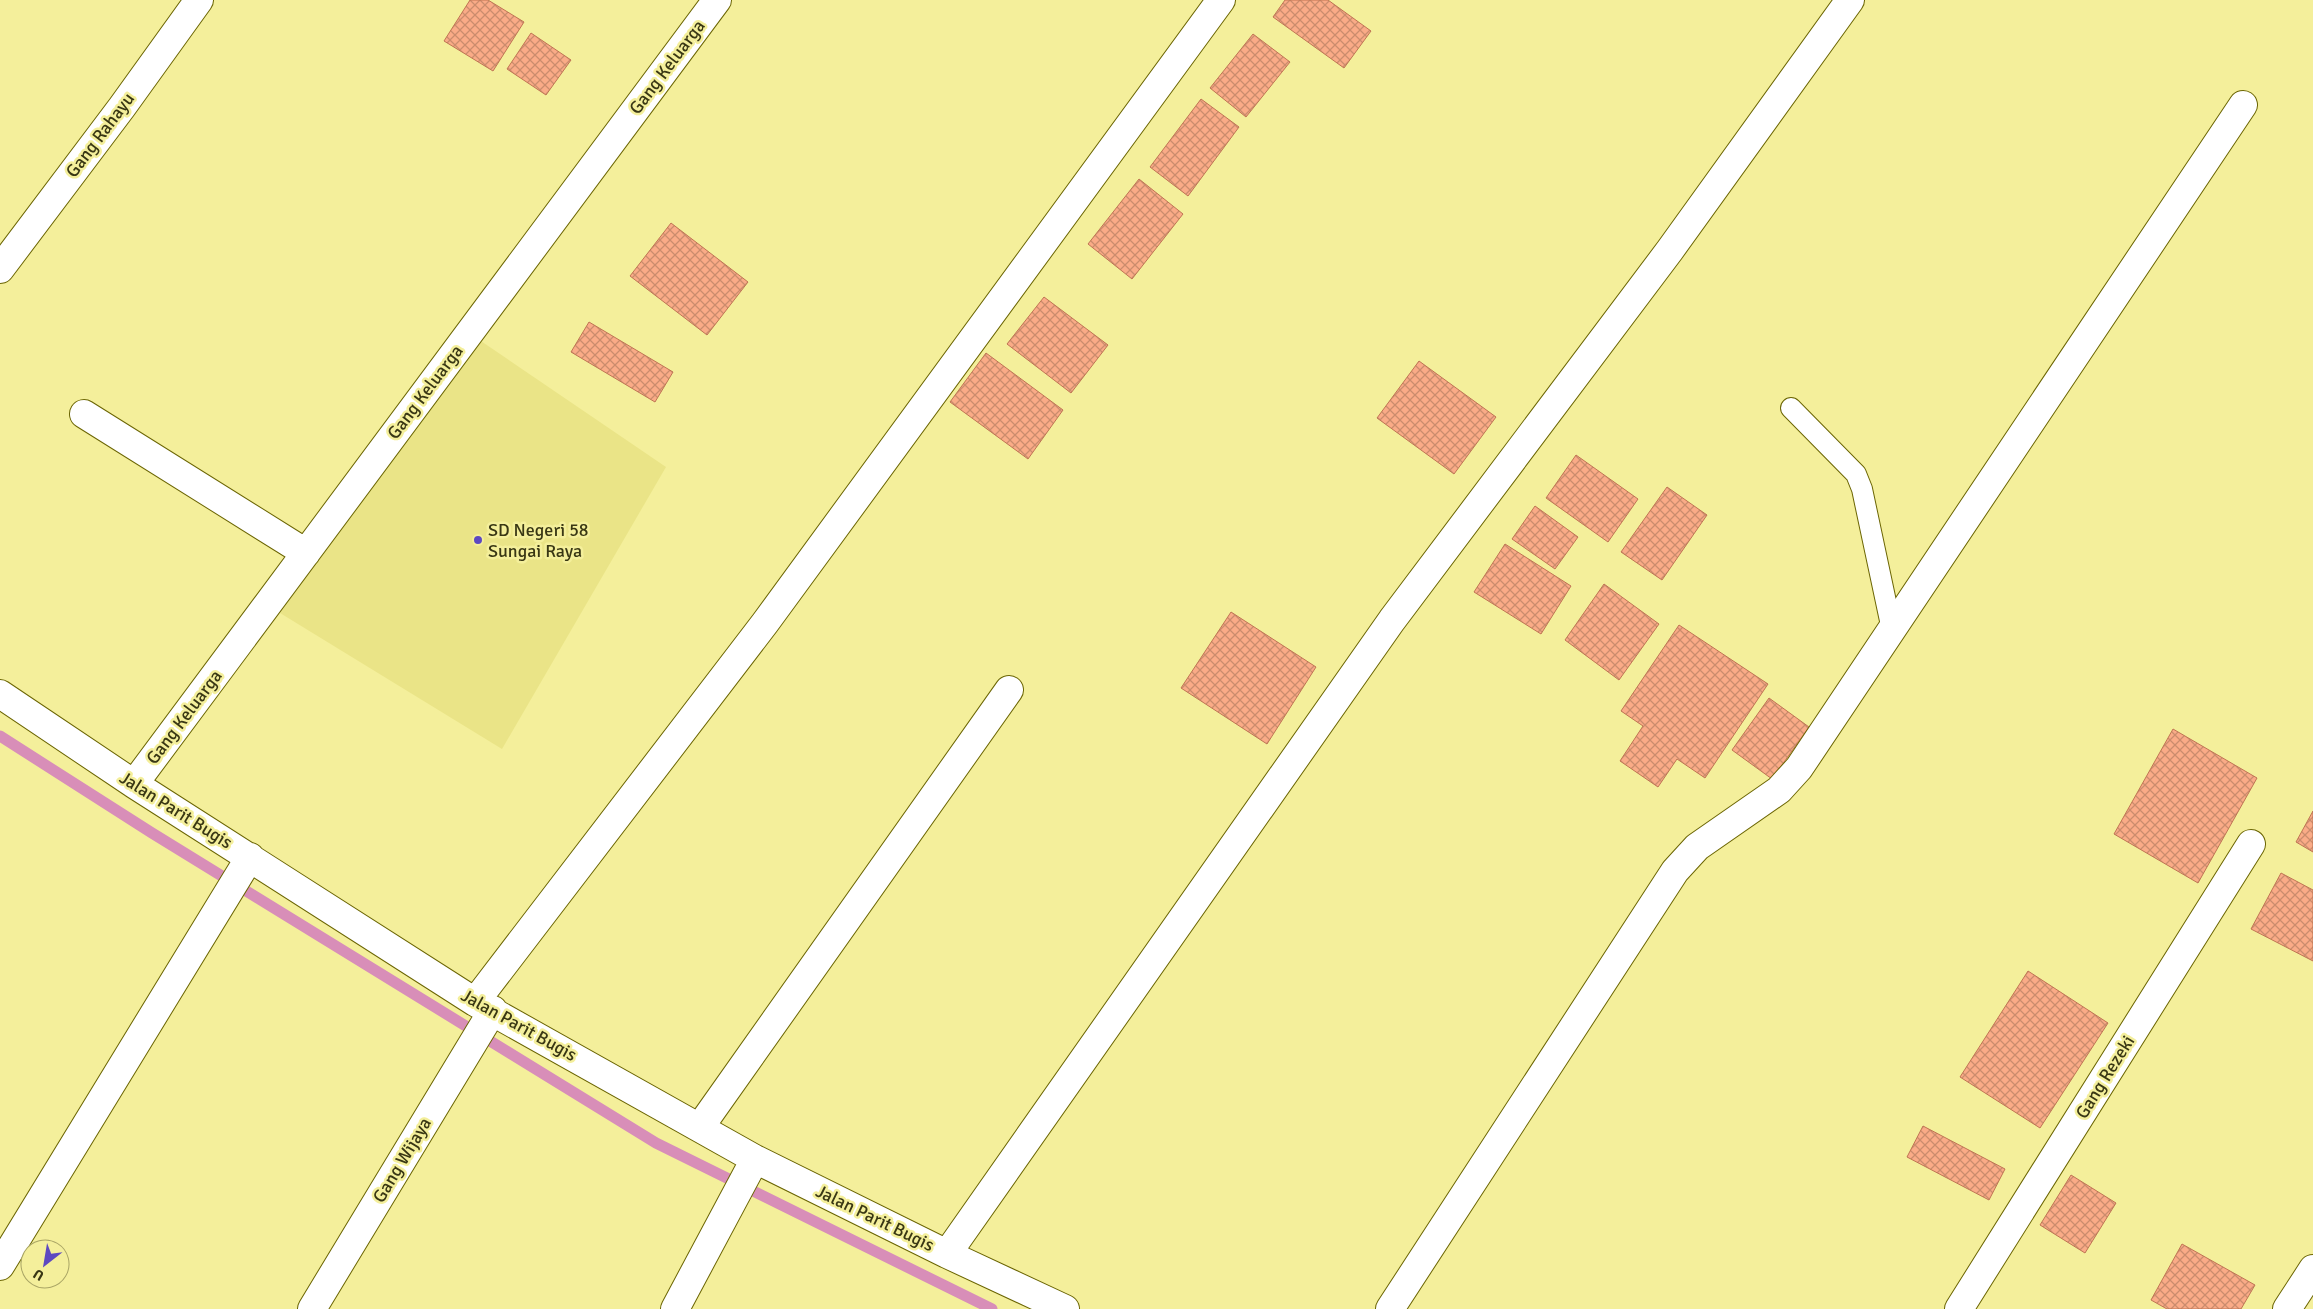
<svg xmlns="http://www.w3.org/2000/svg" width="2313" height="1309" font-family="Signika,sans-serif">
<defs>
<pattern id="building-cross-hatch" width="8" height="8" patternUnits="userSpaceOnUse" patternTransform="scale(1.25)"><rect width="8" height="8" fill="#faab87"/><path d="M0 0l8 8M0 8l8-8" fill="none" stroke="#cb8c6d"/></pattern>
</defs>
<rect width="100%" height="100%" fill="#f4ef9b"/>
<!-- built -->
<path fill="#eae487" d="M475 337 666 467 502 749 280 613Z"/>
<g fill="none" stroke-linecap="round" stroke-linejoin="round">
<!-- stream -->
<path stroke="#d88eb8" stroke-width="11" d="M0 736 152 833 656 1143 992 1309"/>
</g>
<!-- building -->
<path fill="url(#building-cross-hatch)" stroke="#bf7553" d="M470 0H488L524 22 493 71 444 41Z
M1285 0H1328L1371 31 1344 68 1273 17Z
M531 33 571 60 546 95 507 69Z
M1253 34 1290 62 1246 117 1210 88Z
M1201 99 1239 127 1188 196 1150 167Z
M1139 179 1183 214 1132 279 1088 244Z
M671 223 748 282 707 335 630 276Z
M1044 297 1108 345 1071 393 1007 344Z
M589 322 673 372 655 402 571 352Z
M986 353 1063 410 1028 459 950 402Z
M1419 361 1496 417 1454 474 1377 418Z
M1576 455 1638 499 1608 542 1546 498Z
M1667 487 1707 515 1662 580 1621 552Z
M1535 506 1578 537 1555 569 1512 539Z
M1505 544 1571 586 1541 634 1474 592Z
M1604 584 1659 624 1619 680 1565 640Z
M1231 612 1316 667 1267 744 1181 688Z
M1679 625 1768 684 1705 778 1677 759 1658 787 1620 761 1643 726 1621 711Z
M1769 698 1809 727 1772 779 1732 750Z
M2173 729 2257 778 2198 883 2114 834Z
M2313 811V852L2296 842Z
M2281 873 2313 890V961L2251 929Z
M2028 971 2108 1023 2040 1128 1960 1077Z
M1923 1126 2005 1169 1989 1200 1907 1157Z
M2071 1175 2116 1203 2085 1253 2040 1225Z
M2182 1244 2255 1285 2241 1309H2167L2151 1300Z"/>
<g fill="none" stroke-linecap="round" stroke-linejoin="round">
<defs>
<path id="lane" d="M1791 408 1856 474 1862 489 1892 630"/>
<path id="street" d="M0 269 122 107 199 0
M84 414 306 553
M0 694 134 784 475 1002 755 1159 947 1254 1065 1309
M134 784 717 0
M475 1002 765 623 1221 0
M700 1127 1009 690
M947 1254 1392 620 1670 250 1850 0
M0 1266 250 857
M312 1309 493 1010
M675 1309 755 1159
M1390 1309 1675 871 1697 847 1779 790 1799 768 2243 105
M1959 1309 2251 844
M2287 1309 2313 1269"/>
</defs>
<!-- lane casing -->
<use href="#lane" stroke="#6b6503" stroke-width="22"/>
<!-- street casing -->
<use href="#street" stroke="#6b6503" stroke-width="30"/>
<!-- lane -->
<use href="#lane" stroke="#fff" stroke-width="20"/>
<!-- street -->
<use href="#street" stroke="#fff" stroke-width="28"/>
</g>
<!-- markers -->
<circle fill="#5d49c1" stroke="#f4ef9b" stroke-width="2" cx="478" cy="540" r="5"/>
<g text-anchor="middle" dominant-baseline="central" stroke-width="5" stroke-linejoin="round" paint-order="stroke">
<!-- street labels -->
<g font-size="18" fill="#393714" stroke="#f4ef9b">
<text transform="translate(667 67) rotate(-53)">Gang Keluarga</text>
<text transform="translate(100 135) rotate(-53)">Gang Rahayu</text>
<text transform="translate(425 392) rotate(-53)">Gang Keluarga</text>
<text transform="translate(184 717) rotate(-53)">Gang Keluarga</text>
<text transform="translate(176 810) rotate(32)">Jalan Parit Bugis</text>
<text transform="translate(519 1025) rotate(29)">Jalan Parit Bugis</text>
<text transform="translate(2105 1077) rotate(-58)">Gang Rezeki</text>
<text transform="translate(402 1160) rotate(-59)">Gang Wijaya</text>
<text transform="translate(875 1218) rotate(26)">Jalan Parit Bugis</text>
</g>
<!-- poi labels -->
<g font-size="18" fill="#393714" stroke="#f4ef9b" text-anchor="start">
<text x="488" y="530">SD Negeri 58<tspan x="488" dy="21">Sungai Raya</tspan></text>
</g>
</g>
<!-- north arrow -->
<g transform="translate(45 1264) rotate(211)"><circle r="24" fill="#f4ef9b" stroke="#a9a565"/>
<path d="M0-4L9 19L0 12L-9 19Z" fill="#5d49c1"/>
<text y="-8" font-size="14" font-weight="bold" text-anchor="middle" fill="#393714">U</text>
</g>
</svg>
